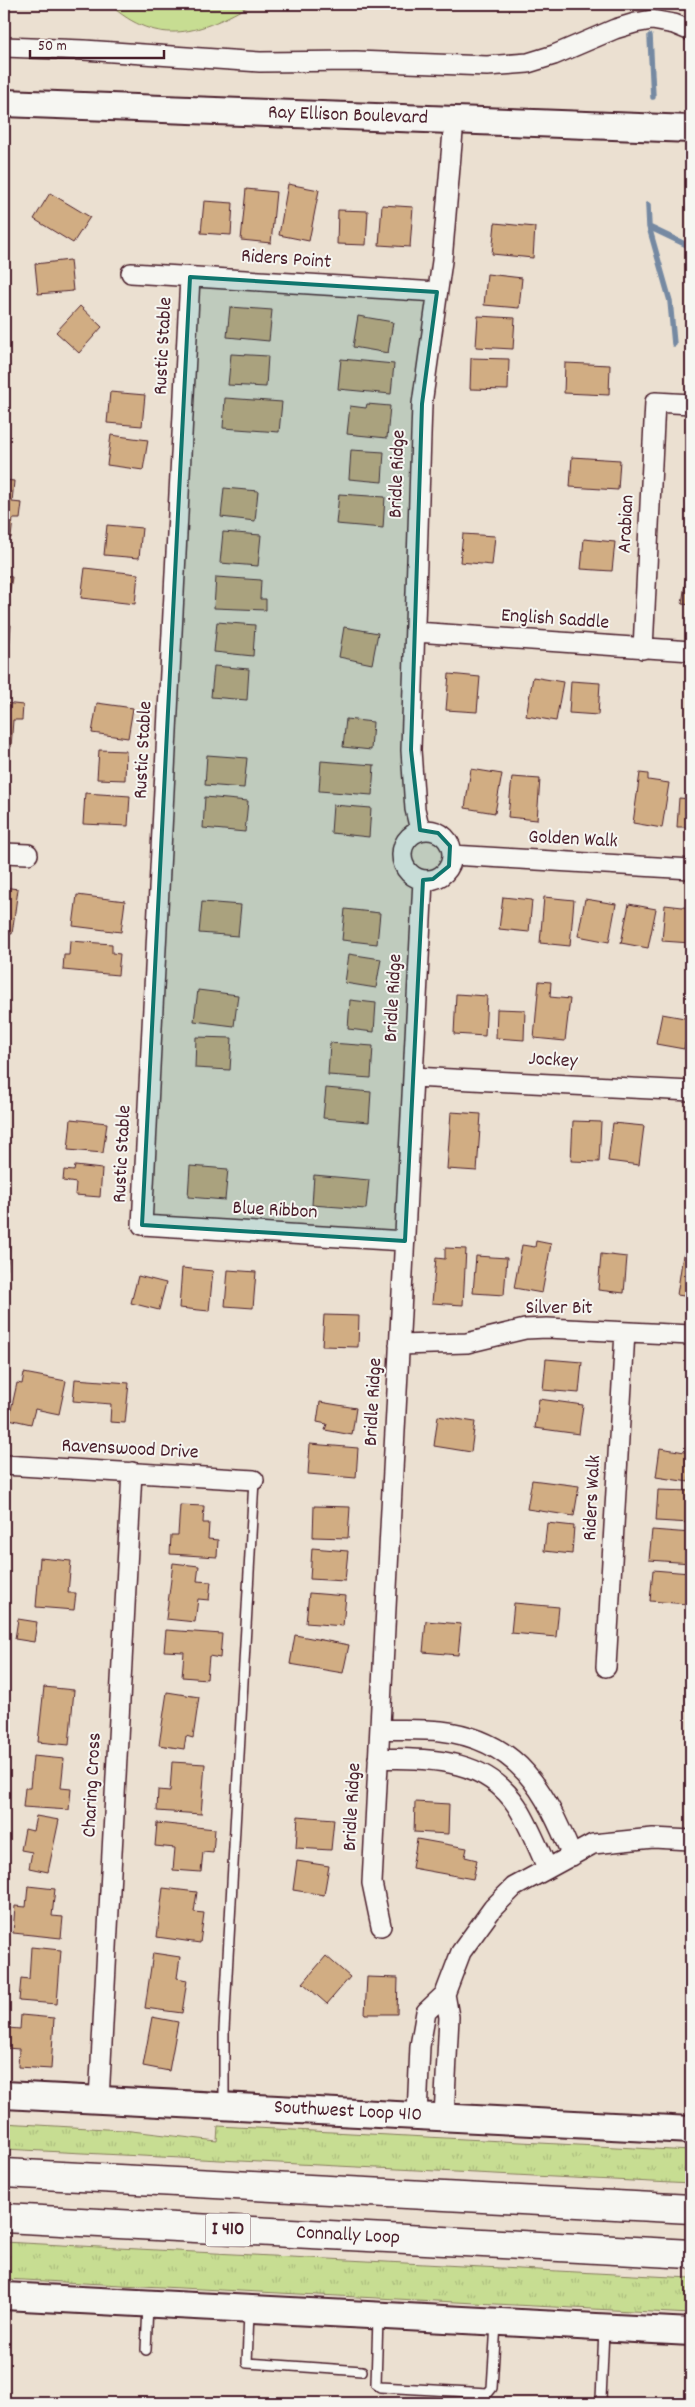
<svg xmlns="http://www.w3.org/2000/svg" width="695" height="2407" font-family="Dekko,sans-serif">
<defs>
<pattern id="grass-tufts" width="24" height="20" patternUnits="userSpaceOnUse" patternTransform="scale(1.25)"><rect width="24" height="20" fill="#c7dd92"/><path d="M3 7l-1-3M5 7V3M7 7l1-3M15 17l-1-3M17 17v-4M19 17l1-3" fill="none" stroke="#acbd7e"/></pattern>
</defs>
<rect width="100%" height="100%" fill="#ebe0d1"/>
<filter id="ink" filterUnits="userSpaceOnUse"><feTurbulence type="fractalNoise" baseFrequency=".02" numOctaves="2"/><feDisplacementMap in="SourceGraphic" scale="10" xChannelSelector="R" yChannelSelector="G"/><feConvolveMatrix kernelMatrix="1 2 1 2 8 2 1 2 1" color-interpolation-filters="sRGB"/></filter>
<g filter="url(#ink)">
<!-- grass -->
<path fill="url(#grass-tufts)" stroke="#887e5e" d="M4 2123 123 2130 217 2141 218 2126 691 2151V2184L4 2149Z
M4 2242 691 2278V2314L4 2279Z"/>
<!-- pitch -->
<path fill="#c7dd92" stroke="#887e5e" d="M109 4H252C201 33 159 49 109 4Z"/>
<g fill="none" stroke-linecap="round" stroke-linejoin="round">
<!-- stream -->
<path stroke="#7589a2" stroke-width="5.5" d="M646 4 647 6
M650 36 653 97
M648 205 649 227 691 247
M649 227 670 301 674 344"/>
</g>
<!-- building -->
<path fill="#d1ad83" stroke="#4a1f2b" d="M288 184 319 190 309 241 279 235Z
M246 189 276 192 271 243 241 240Z
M50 193 90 217 73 243 34 219Z
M204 201 233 203 231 235 201 233Z
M382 205 413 207 410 247 379 245Z
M338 210 368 211 366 245 337 244Z
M495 223 535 227 533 258 492 254Z
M70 260 73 291 38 294 35 264Z
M487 274 522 278 519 308 484 305Z
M80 306 102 327 79 353 56 332Z
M230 307 272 310 269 341 227 337Z
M358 316 393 322 388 353 353 347Z
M478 316 515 318 513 349 476 347Z
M231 354 268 356 266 387 228 385Z
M471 358 509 359 508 390 470 389Z
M341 359 394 364 391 394 338 389Z
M565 363 610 365 609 395 564 393Z
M110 392 145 395 142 426 107 423Z
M225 398 282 402 279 432 223 428Z
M367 404 390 406 387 438 347 434 350 406 366 408Z
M111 435 148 440 143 470 107 465Z
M351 450 384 452 382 482 349 479Z
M572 457 620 460 618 490 570 487Z
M4 480 14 481 12 502 22 503 20 519H13L11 538 4 537Z
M224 488 258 491 255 521 221 517Z
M339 494 385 497 383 528 336 524Z
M107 525 142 528 139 558 104 555Z
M223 532 261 535 258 566 220 563Z
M463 534 495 536 492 565 460 562Z
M584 539 615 542 612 571 581 569Z
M690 551H691V605L682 604Z
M85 568 138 574 135 604 81 598Z
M4 576 12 577 7 607 4 606Z
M216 577 261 580 260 599H266V610L214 608Z
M217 622 255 625 253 656 214 652Z
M4 624 11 625 8 662H4Z
M344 627 378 633 372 664 339 657Z
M214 666 249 669 247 700 211 697Z
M449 674 480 677 477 712 446 710Z
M533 677 563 682 556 721 526 716Z
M571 681 600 683 598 715 569 713Z
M4 703 23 705 22 720H13L11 747H4Z
M97 703 133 708 128 738 92 733Z
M346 719 373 722 371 750 343 747Z
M99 750 126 751 125 780 97 779Z
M207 755 247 758 244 788 205 785Z
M321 761 374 765 372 795 319 791Z
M471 769 502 774 495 813 465 808Z
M640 773 648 774V780L669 783 662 828 633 823Z
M512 777 540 779 537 820 508 817Z
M85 793 130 796 128 826 83 824Z
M205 797 248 801 245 832 203 828Z
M679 798 691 799V827H677Z
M333 805 371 808 369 837 331 833Z
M4 887 18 889 12 934 4 933Z
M77 895 125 901 121 932 73 926Z
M503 897 532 900 529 932 499 929Z
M544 897 574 900 570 946 540 943Z
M585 899 616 904 609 942 578 936Z
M202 902 241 905 238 936 199 933Z
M629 904 656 909 648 948 621 943Z
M665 905 691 908V943L662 941Z
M345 909 380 913 377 944 342 940Z
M70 941 112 944V953L120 954 118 975 63 970 64 955H69Z
M349 954 381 959 376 988 345 983Z
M539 981 551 982 550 997 570 999 565 1041 534 1038Z
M198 990 238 995 234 1026 194 1021Z
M456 994 487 996 485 1036 454 1034Z
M350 1000 376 1003 374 1032 348 1029Z
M497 1009 525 1010 524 1040 496 1038Z
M662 1014 690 1019 684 1049 656 1044Z
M196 1037 232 1038 230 1070 195 1068Z
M330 1043 373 1046 371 1078 328 1075Z
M326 1088 371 1092 369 1122 323 1118Z
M451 1112 481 1114 477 1171 447 1169Z
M71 1119 107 1123 103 1153 68 1150Z
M573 1121 601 1122 599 1162 571 1161Z
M613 1123 644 1126 639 1165 608 1161Z
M75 1166 102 1169 100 1197 75 1195 76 1183 63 1181 64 1170 74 1171Z
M190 1166 228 1169 225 1200 188 1197Z
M314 1175 369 1180 366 1209 312 1205Z
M536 1241 551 1244 542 1293 514 1288 522 1245 535 1247Z
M4 1246 9 1247 7 1270 4 1269Z
M445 1248 466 1249 463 1305 432 1303 436 1258 445 1259Z
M601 1254 627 1257 624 1293 598 1290Z
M683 1255 691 1256V1297L677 1295Z
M476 1256 507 1258 504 1295 473 1293Z
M182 1268 213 1271 209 1311 179 1308Z
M228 1270 256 1272 253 1308 225 1306Z
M138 1276 166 1283 159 1310 131 1303Z
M324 1315 359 1316 358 1347 322 1346Z
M546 1359 582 1362 579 1393 543 1390Z
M24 1373 66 1381 59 1414 35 1409 31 1424 9 1419 17 1383 22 1384Z
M75 1379 129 1383 125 1423 110 1422 111 1404 73 1401Z
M539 1399 583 1405 579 1434 535 1428Z
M320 1402 356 1408 352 1435 325 1430 327 1424 317 1422Z
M438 1416 475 1422 471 1452 434 1446Z
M310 1444 358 1448 356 1478 308 1474Z
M660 1448 691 1453 689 1482 656 1477Z
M532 1480 579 1486 574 1516 527 1509Z
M658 1490 691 1491V1523L656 1521Z
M180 1505 204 1506 203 1523H209L208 1539 218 1540 217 1557 170 1554 171 1535H178Z
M314 1506 350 1507 348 1538 313 1537Z
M547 1523 574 1526 572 1554 544 1551Z
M652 1530 691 1533V1563L649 1560Z
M312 1548 348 1551 345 1581 310 1579Z
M40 1558 71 1561 68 1593H76L74 1610 36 1607Z
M173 1563 199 1566 197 1581 211 1582 209 1600 198 1599 195 1622 166 1619Z
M653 1570 690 1573 687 1604 650 1601Z
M309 1593 346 1596 343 1626 306 1623Z
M514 1603 559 1607 556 1637 511 1633Z
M18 1619 37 1622 34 1642 15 1639Z
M426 1621 461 1624 458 1655 423 1652Z
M166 1630 222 1634 220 1658 209 1656 207 1679 182 1677 184 1652 164 1651Z
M295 1635 349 1645 343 1673 290 1664Z
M44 1687 74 1690 69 1745 38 1742Z
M167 1692 199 1697 193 1738 186 1736 184 1749 159 1745Z
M33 1756 64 1759 61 1788 71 1789 69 1810 23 1807 25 1788H30Z
M172 1762 205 1764 201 1814 157 1811 158 1790 170 1791Z
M415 1802 449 1804 448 1834 414 1832Z
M36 1816 59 1820 48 1872 29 1868 32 1852 21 1850 25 1829 33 1831Z
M298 1816 334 1819 331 1850 296 1848Z
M157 1823 215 1829 213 1853 203 1852 201 1872 173 1870 175 1848 155 1846Z
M417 1839 467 1848 465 1857 477 1860 473 1879 412 1868Z
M297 1861 329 1866 324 1895 293 1890Z
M28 1886 55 1889 52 1916 63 1917 61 1938 13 1933 15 1906 26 1907Z
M163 1888 197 1892 194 1912 204 1913 200 1943 157 1937Z
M31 1947 61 1950 57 2004 19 2001 21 1978 29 1979Z
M153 1953 180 1957 177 1978 187 1980 182 2013 145 2008Z
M326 1956 350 1977 327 2004 303 1983Z
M367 1977 398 1978 397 2014H365Z
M21 2015 54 2018 51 2069 18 2067 19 2049 6 2048 8 2028 20 2029Z
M152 2017 178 2022 169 2071 143 2066Z"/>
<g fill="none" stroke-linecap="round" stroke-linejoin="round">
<defs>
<path id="lane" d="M224 2104V2030L254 1480
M249 2312 247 2363 362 2371
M378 2318 376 2384 380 2387 488 2393 492 2388 496 2324
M604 2330 601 2399 605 2403
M146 2350 148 2306"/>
<path id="street" d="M4 47 84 50 260 62 356 61 487 66 528 63 554 55 615 29 635 23 652 20 674 24 691 31
M131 273 437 292
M190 277 142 1225 405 1241
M416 632 691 651
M643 649 655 402 691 404
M420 830 415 809 411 750 422 404 442 261 454 120
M402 855a25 25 0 1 1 50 0a25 25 0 1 1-50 0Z
M4 853 28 854
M452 855 691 869
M413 1077 691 1091
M399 1345 467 1343 525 1329 547 1328 691 1335
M4 1465 254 1480
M606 1667 625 1332
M380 1729C400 1730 421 1729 441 1731 519 1740 545 1791 572 1856
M378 1758C429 1759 485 1757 517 1806 529 1825 538 1847 547 1868
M381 1926 372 1883 423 880
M99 2100 132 1472
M417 2115 420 2046 426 2012 445 1994 461 1952 493 1908 514 1887 593 1844 653 1838 691 1840
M444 2117 449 2017 445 1994"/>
<path id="secondary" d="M4 103 691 129
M4 2095 691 2130
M4 2296 691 2332"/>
<path id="highway" d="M4 2173 691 2209
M4 2218 691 2254"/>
</defs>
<!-- lane casing -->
<use href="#lane" stroke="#4a1f2b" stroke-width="12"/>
<!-- street casing -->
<use href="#street" stroke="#4a1f2b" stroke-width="22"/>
<!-- secondary casing -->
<use href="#secondary" stroke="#4a1f2b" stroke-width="30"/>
<!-- highway casing -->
<use href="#highway" stroke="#4a1f2b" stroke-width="31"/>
<!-- lane -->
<use href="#lane" stroke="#f6f6f2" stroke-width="9"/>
<!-- street -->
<use href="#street" stroke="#f6f6f2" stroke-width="19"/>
<!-- secondary -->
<use href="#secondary" stroke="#f6f6f2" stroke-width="26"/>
<!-- highway -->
<use href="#highway" stroke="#f6f6f2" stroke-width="28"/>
</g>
</g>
<!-- marked area -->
<path fill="#0f766e" fill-opacity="0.2" stroke="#0f766e" stroke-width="4" stroke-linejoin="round" d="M190 277 437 292 422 404 411 750 420 830 438 833 450 846 449 866 433 879 423 880 405 1241 142 1225Z"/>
<g text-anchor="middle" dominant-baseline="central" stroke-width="4" stroke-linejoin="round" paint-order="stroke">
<!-- shield labels -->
<rect fill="#f6f6f2" stroke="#7e6067" stroke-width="1" x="205.5" y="2213.5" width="45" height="33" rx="4"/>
<g font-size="19" font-weight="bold" fill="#4a1f2b">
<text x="228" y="2230">I 410</text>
</g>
<!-- street labels -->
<g font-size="20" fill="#4a1f2b" stroke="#f6f6f2">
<text transform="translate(348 116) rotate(2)">Ray Ellison Boulevard</text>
<text transform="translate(286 260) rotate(4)">Riders Point</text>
<text transform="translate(164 346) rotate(-87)">Rustic Stable</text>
<text transform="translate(398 474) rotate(-88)">Bridle Ridge</text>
<text transform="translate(627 524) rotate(-87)">Arabian</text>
<text transform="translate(555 620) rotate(4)">English Saddle</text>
<text transform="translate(144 750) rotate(-87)">Rustic Stable</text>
<text transform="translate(573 840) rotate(3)">Golden Walk</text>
<text transform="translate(394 998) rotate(-87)">Bridle Ridge</text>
<text transform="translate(553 1061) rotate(3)">Jockey</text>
<text transform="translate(123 1154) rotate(-87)">Rustic Stable</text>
<text transform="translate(275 1211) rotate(3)">Blue Ribbon</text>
<text x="559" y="1309">Silver Bit</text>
<text transform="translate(374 1402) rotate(-87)">Bridle Ridge</text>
<text transform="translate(130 1450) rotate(3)">Ravenswood Drive</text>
<text transform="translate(593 1498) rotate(-87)">Riders Walk</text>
<text transform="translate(93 1785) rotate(-87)">Charing Cross</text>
<text transform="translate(353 1807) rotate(-87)">Bridle Ridge</text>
<text transform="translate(348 2112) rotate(3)">Southwest Loop 410</text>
<text transform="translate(348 2236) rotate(3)">Connally Loop</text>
</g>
</g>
<!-- margin -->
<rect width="695" height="2407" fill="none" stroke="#f6f6f2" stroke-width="20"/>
<rect x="10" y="10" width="675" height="2387" fill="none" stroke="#4a1f2b" stroke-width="2" filter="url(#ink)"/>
<!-- scale -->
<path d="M30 50v8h134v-8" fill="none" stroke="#4a1f2b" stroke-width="2.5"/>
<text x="38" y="50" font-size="15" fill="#4a1f2b" stroke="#f6f6f2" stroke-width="4" paint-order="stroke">50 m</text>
</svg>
